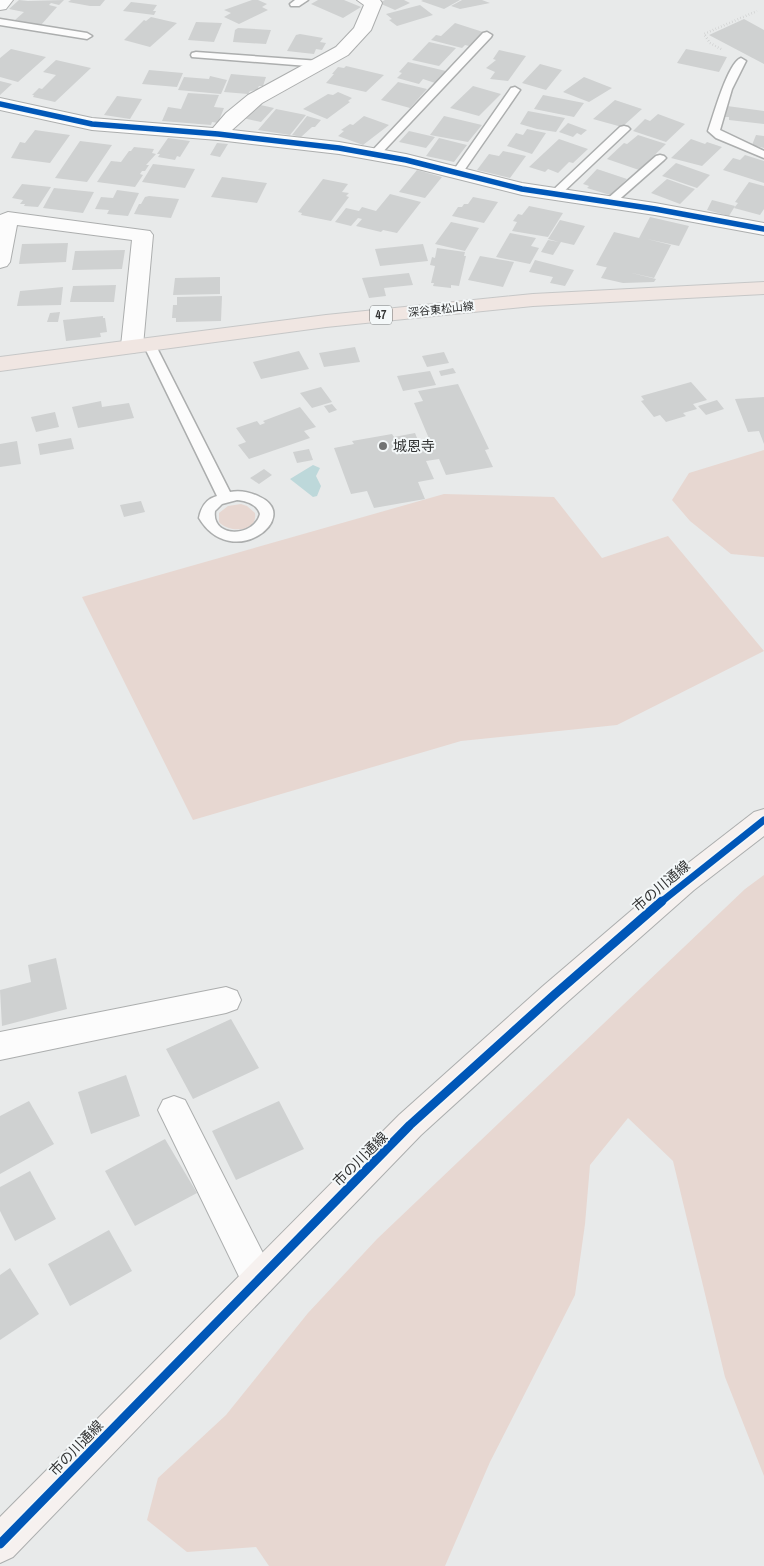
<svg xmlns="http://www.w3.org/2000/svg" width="764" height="1566" font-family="'Archivo Narrow','Noto Sans JP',sans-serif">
<rect width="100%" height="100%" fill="#e8eaea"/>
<!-- green -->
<path fill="#e7d7d1" d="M764 450V557L731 554 690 521 672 500 689 473Z
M444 494 554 497 602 558 668 536 764 651 617 725 461 741 193 820 82 597Z
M241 504 247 506 255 513C258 533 229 533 219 522V513L228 506Z
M764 875V1476L725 1377 673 1161 628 1118 590 1165 585 1224 575 1295 490 1462 445 1566H269L256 1547 187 1552 147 1520 158 1478 226 1415 308 1313 377 1239 745 889Z"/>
<!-- water -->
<path fill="#bdd8da" d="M313 465 320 468 316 476 321 486 317 496 313 497 290 479Z"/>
<!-- building -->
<path fill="#cfd1d1" d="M19 0 28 1 64 0 59 5 51 3 49 5 57 7 41 25 15 20 24 12 9 9Z
M71 0H105L100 6H90L68 2Z
M252 0H258L267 4 262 7 268 10 239 24 224 17 231 13 224 10Z
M318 0H344L361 7 343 18 311 4Z
M385 0H404L410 3 395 10 379 3Z
M423 0H460L444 9 421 1Z
M462 0H482L490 3 460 9 451 6Z
M131 2 157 5 153 11H156L154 15 123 11Z
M420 5 433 15 397 26 389 20 392 19 386 14Z
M151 17 177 23 150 47 124 40 144 20 146 21Z
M744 19 764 30V64L709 35Z
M196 22 222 23 214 42 188 40Z
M455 23 483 32 469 46 465 45 462 48 431 40 436 35 441 36Z
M238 28 271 30 266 44 233 42 235 30Z
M300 34 323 38 320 42 326 43 322 50 316 49 314 54 287 51 296 35Z
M429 42 456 48 439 66 412 60Z
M11 49 46 57 18 82 0 77V58Z
M686 49 727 57 719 72 677 63Z
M499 50 526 56 508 81 490 79 495 72 486 68 496 60 493 59Z
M56 60 91 68 55 102 33 97 34 95H32L39 88 42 89 56 75 43 72Z
M408 62 446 71 435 83 423 79 419 84 397 78 402 73 399 72Z
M540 64 562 70 546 90 522 83Z
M346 66 384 75 366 92 326 83 334 74H332L338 67 344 68Z
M149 70 183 73 177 87 142 84Z
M231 74 266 77 263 86H259L257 90 250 91 248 94 224 92Z
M210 76 227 80 221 94 178 90 184 77 209 79Z
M584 77 612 88 589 102 563 92Z
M0 81 12 84 0 95Z
M398 82 427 89 410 108 381 100Z
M473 86 501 94 479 116 450 108Z
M338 92 352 98 348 101 350 102 327 119 303 109 328 94 333 95Z
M188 93 219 95 214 107 224 108 218 123 212 122 211 125 162 121 168 107 181 109Z
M543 95 584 103 574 117 534 109Z
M117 96 142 99 130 119 104 115Z
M615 100 642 109 622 127 593 119Z
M256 104 274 108 261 122 243 118Z
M727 106 764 111V124L729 120V117H725Z
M276 109 306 115 290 135 258 130Z
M528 111 565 118 556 132 537 129 520 124Z
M658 114 685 124 666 142 633 131 645 119 650 121Z
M307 116 321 120 315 127H312L301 137 292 135Z
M364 116 389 125 363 145 338 136 344 131 341 130 350 124 353 125Z
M444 116 482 125 468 142 430 135Z
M568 123 587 130 581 135 577 133 573 137 559 132Z
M527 129 546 133 532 154 507 146 516 133 523 135Z
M35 130 70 135 50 163 11 158 20 142 25 143Z
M409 131 435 137 426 148 399 142Z
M638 135 666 144 639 170 607 159 624 143 627 144Z
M756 135 764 136V148L752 145Z
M168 138 190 141 180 157 177 156 175 160 158 157 160 154H157Z
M439 138 467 145 454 162 426 156Z
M559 139 588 149 573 163 569 162 558 173 548 169 545 172 529 167Z
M691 139 705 144 707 142 722 147 702 166 671 158Z
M80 141 112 145 87 182 55 178Z
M217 143 228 144 220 157 210 155Z
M134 147 154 149 152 153 156 154 146 165H149L145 171H142L140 174 143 175 135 187 97 182 111 161 121 162 129 151H131Z
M503 151 526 156 510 178 477 170 489 154 499 156Z
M745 155 764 161V183L723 170 733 158 740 160Z
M676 163 710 175 697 188 662 176Z
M153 164 195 169 185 188 142 182Z
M597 169 627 179 610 195 587 188 589 186 583 184Z
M417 170 442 177 425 198 399 192Z
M222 177 267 183 257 203 211 197Z
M323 179 348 184 342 192 349 193 346 196 349 197 331 221 301 215 302 213 298 212Z
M667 179 695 189 680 204 651 193Z
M749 182 764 186V209L760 215 734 208 738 203 735 202Z
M22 184 51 187 38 207 24 206 25 204H20L23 200 12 198Z
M54 188 94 192 83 213 43 208Z
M117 190 139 193 128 216 107 214 109 210 95 209 101 197 113 198Z
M390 194 421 202 397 233 383 230 381 232 356 226 362 219 358 218 351 226 335 222 346 208 359 211 362 207 376 211Z
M149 196 179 199 171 218 134 214 139 204H141L145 197Z
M473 197 498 202 484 223 452 216 458 207H462L464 204H468Z
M712 200 735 206 729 216 707 210Z
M529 206 563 213 548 237 512 231 517 222 513 221 518 214 522 215Z
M650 217 689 226 679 246 647 239 671 245 654 278 596 265 614 232 639 238Z
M560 220 585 226 574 245 561 242 553 255 541 252 548 240 559 242 548 239Z
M451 222 479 228 465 251 435 244Z
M510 233 536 238 531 246 539 248 530 264 496 257Z
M68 243 66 262 19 264 22 244Z
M423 244 428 261 380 266 375 249Z
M437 248 465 252 464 256H466L459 286 451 285V288L433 286 434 283H431L435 266 430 265 432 257 435 258Z
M125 250 122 269 72 270 75 251Z
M480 256 514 262 503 287 468 280Z
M535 260 574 270 565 286 550 283 553 277 529 272Z
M607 267 656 279 654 282 623 283 601 278Z
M409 273 413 285 384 288 386 296 369 298 362 278Z
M220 277V294L173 295 175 278Z
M116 285 114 302H70L73 286Z
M63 287 61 305 17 306 20 291Z
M222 296 221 321 176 322V318H172L173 305H177V297Z
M60 312 58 322H47L50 313Z
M103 316V318H105L107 332 100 333 101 337 66 341 63 320Z
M355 347 360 362 324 367 319 353Z
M299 351 309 369 261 379 253 362Z
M444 352 449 363 427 367 422 356Z
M453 368 456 373 441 376 439 371Z
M430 371 436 385 403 391 397 376Z
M691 382 707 400 693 404 697 409 683 413 686 416 666 422 660 415 654 417 641 401 644 400 641 396Z
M458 384 489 449 485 450 493 467 446 475 439 459 426 461 434 479 418 482 425 499 374 508 367 491 351 494 334 448 354 444 352 441 392 434 394 437 415 433 422 450 433 448 414 403 423 401 418 391Z
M321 387 332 402 312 408 300 393Z
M764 397V444L759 431 748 432 735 399Z
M717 400 724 409 706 415 698 406Z
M101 401 102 407 129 403 134 418 78 428 72 407Z
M332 404 337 410 329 413 324 406Z
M300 407 316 427 304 431 310 438 249 459 238 445 246 442 236 428 257 421 260 425 265 423 263 421Z
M55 412 59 427 36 432 31 417Z
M71 438 74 449 40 455 38 444Z
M17 441 21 464 0 467V444Z
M309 449 313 460 297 463 293 452Z
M264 469 272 475 259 484 250 478Z
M141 501 145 512 124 517 120 505Z
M56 958 67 1009 2 1026 0 990 31 982 28 965Z
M231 1019 259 1068 193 1099 166 1049Z
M126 1075 140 1116 91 1134 78 1092Z
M29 1101 54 1144 0 1174V1116Z
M279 1101 304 1149 236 1180 212 1131Z
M165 1139 197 1193 135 1226 105 1171Z
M30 1171 56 1219 15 1241 0 1211V1187Z
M109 1230 132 1271 70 1306 48 1264Z
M10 1268 39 1314 0 1340V1275Z"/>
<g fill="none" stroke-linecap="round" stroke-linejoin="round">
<defs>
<path id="lane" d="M295 0H308L299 6H291L290 4Z
M0 19 87 33 92 36 87 39 0 25Z
M487 32 492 35 491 37 378 157H370L368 155 370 153 483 33Z
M196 52 320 61 325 64 320 67 192 57 191 55 192 53Z
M741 58 746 61 732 89 720 130 764 151V158L716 138 708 131C713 117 728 62 741 58Z
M515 87 520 90 461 175H453L451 173 453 171 511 88Z
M624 126 628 127 630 129 628 131 559 196H551L549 194 551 192 620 127Z
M660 155 664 156 666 158 664 160 614 204H606L604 202 606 200 656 156Z
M149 340 155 344 230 492C240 490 250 492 260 497 303 517 232 573 199 518 201 507 206 499 217 496L143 344ZM237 500C246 501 257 504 260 514 254 538 211 538 215 511L222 504Z"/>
<path id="street" d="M0 0H13L6 9 0 10Z
M357 0H380L382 3 371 30 348 55 262 103 232 130 339 142 406 154 522 183 655 203 764 223V235L655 215 522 195 406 166 339 154 218 140 92 130 0 110V98L92 118 213 128 226 113 248 95 336 47 354 28 364 5Z
M8 212 150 231 153 235 143 346 140 351 132 353 124 351 121 346 132 240 17 225 10 262 7 266 0 268V215Z
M226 987 237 991 241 1000 237 1009 226 1013 0 1060V1032Z
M174 1096 185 1100 270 1267 275 1279 270 1291 258 1295 246 1291 158 1110 163 1100Z"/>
<path id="secondary" d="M764 809V836L694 890 565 1004 421 1135 13 1557 0 1563V1517L399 1115 543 986 674 874 754 812Z"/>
<path id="primary" d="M764 282V294L533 306 326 327 0 371V357L326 315 533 294Z"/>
</defs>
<!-- lane casing -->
<use href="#lane" stroke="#acaeae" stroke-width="3"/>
<!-- street casing -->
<use href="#street" stroke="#acaeae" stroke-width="2"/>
<!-- secondary casing -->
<use href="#secondary" stroke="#acaeae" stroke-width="2"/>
<!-- primary casing -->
<use href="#primary" stroke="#c6c7c7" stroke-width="2"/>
<!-- path -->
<path stroke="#c7c8c8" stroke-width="2.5" stroke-dasharray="0.5 2.5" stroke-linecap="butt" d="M721 49 710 43 704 34 757 11"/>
<!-- lane -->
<use href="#lane" fill="#fcfcfc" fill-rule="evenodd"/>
<!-- street -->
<use href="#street" fill="#fcfcfc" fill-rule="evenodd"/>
<!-- secondary -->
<use href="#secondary" fill="#f6f1ef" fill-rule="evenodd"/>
<!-- primary -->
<use href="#primary" fill="#f0e6e2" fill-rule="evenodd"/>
<defs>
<path id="cycleway-far2" d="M0 104 92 124 218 134 339 148 406 160 522 189 655 209 764 229"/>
<path id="cycleway-far1" d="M661 902 764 820"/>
<path id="cycleway" d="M0 1544 410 1125 554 995 662 901"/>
</defs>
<!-- cycleway-far2 casing -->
<use href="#cycleway-far2" stroke="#f4f8f9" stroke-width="8"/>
<!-- cycleway-far1 casing -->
<use href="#cycleway-far1" stroke="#f4f8f9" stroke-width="10"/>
<!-- cycleway casing -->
<use href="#cycleway" stroke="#f4f8f9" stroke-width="12"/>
<!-- cycleway-far2 -->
<use href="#cycleway-far2" stroke="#0057b8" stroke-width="5.5"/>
<!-- cycleway-far1 -->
<use href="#cycleway-far1" stroke="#0057b8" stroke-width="7"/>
<!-- cycleway -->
<use href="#cycleway" stroke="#0057b8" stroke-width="9"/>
</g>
<!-- markers -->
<circle fill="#727373" stroke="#f4f8f9" stroke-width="2" cx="383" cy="446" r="5"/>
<g text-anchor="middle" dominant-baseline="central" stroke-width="4" stroke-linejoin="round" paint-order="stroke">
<!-- far-street labels -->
<g font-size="11" fill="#323333" stroke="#f4f8f9">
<text transform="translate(441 309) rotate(-6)">深谷東松山線</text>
</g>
<!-- shield labels -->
<rect fill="#f4f8f9" stroke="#6c6e6e" stroke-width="1" x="370" y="305.5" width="22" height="19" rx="4"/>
<g font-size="12" font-weight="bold" fill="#323333">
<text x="381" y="315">47</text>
</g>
<!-- poi labels -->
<g font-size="14" fill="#323333" stroke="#f4f8f9" text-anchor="start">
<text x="393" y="446">城恩寺</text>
</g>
<!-- street labels -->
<g font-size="14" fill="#323333" stroke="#f4f8f9">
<text transform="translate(661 886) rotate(-40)">市の川通線</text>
<text transform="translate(360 1159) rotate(-45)">市の川通線</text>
<text transform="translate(76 1448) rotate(-46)">市の川通線</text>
</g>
</g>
</svg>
